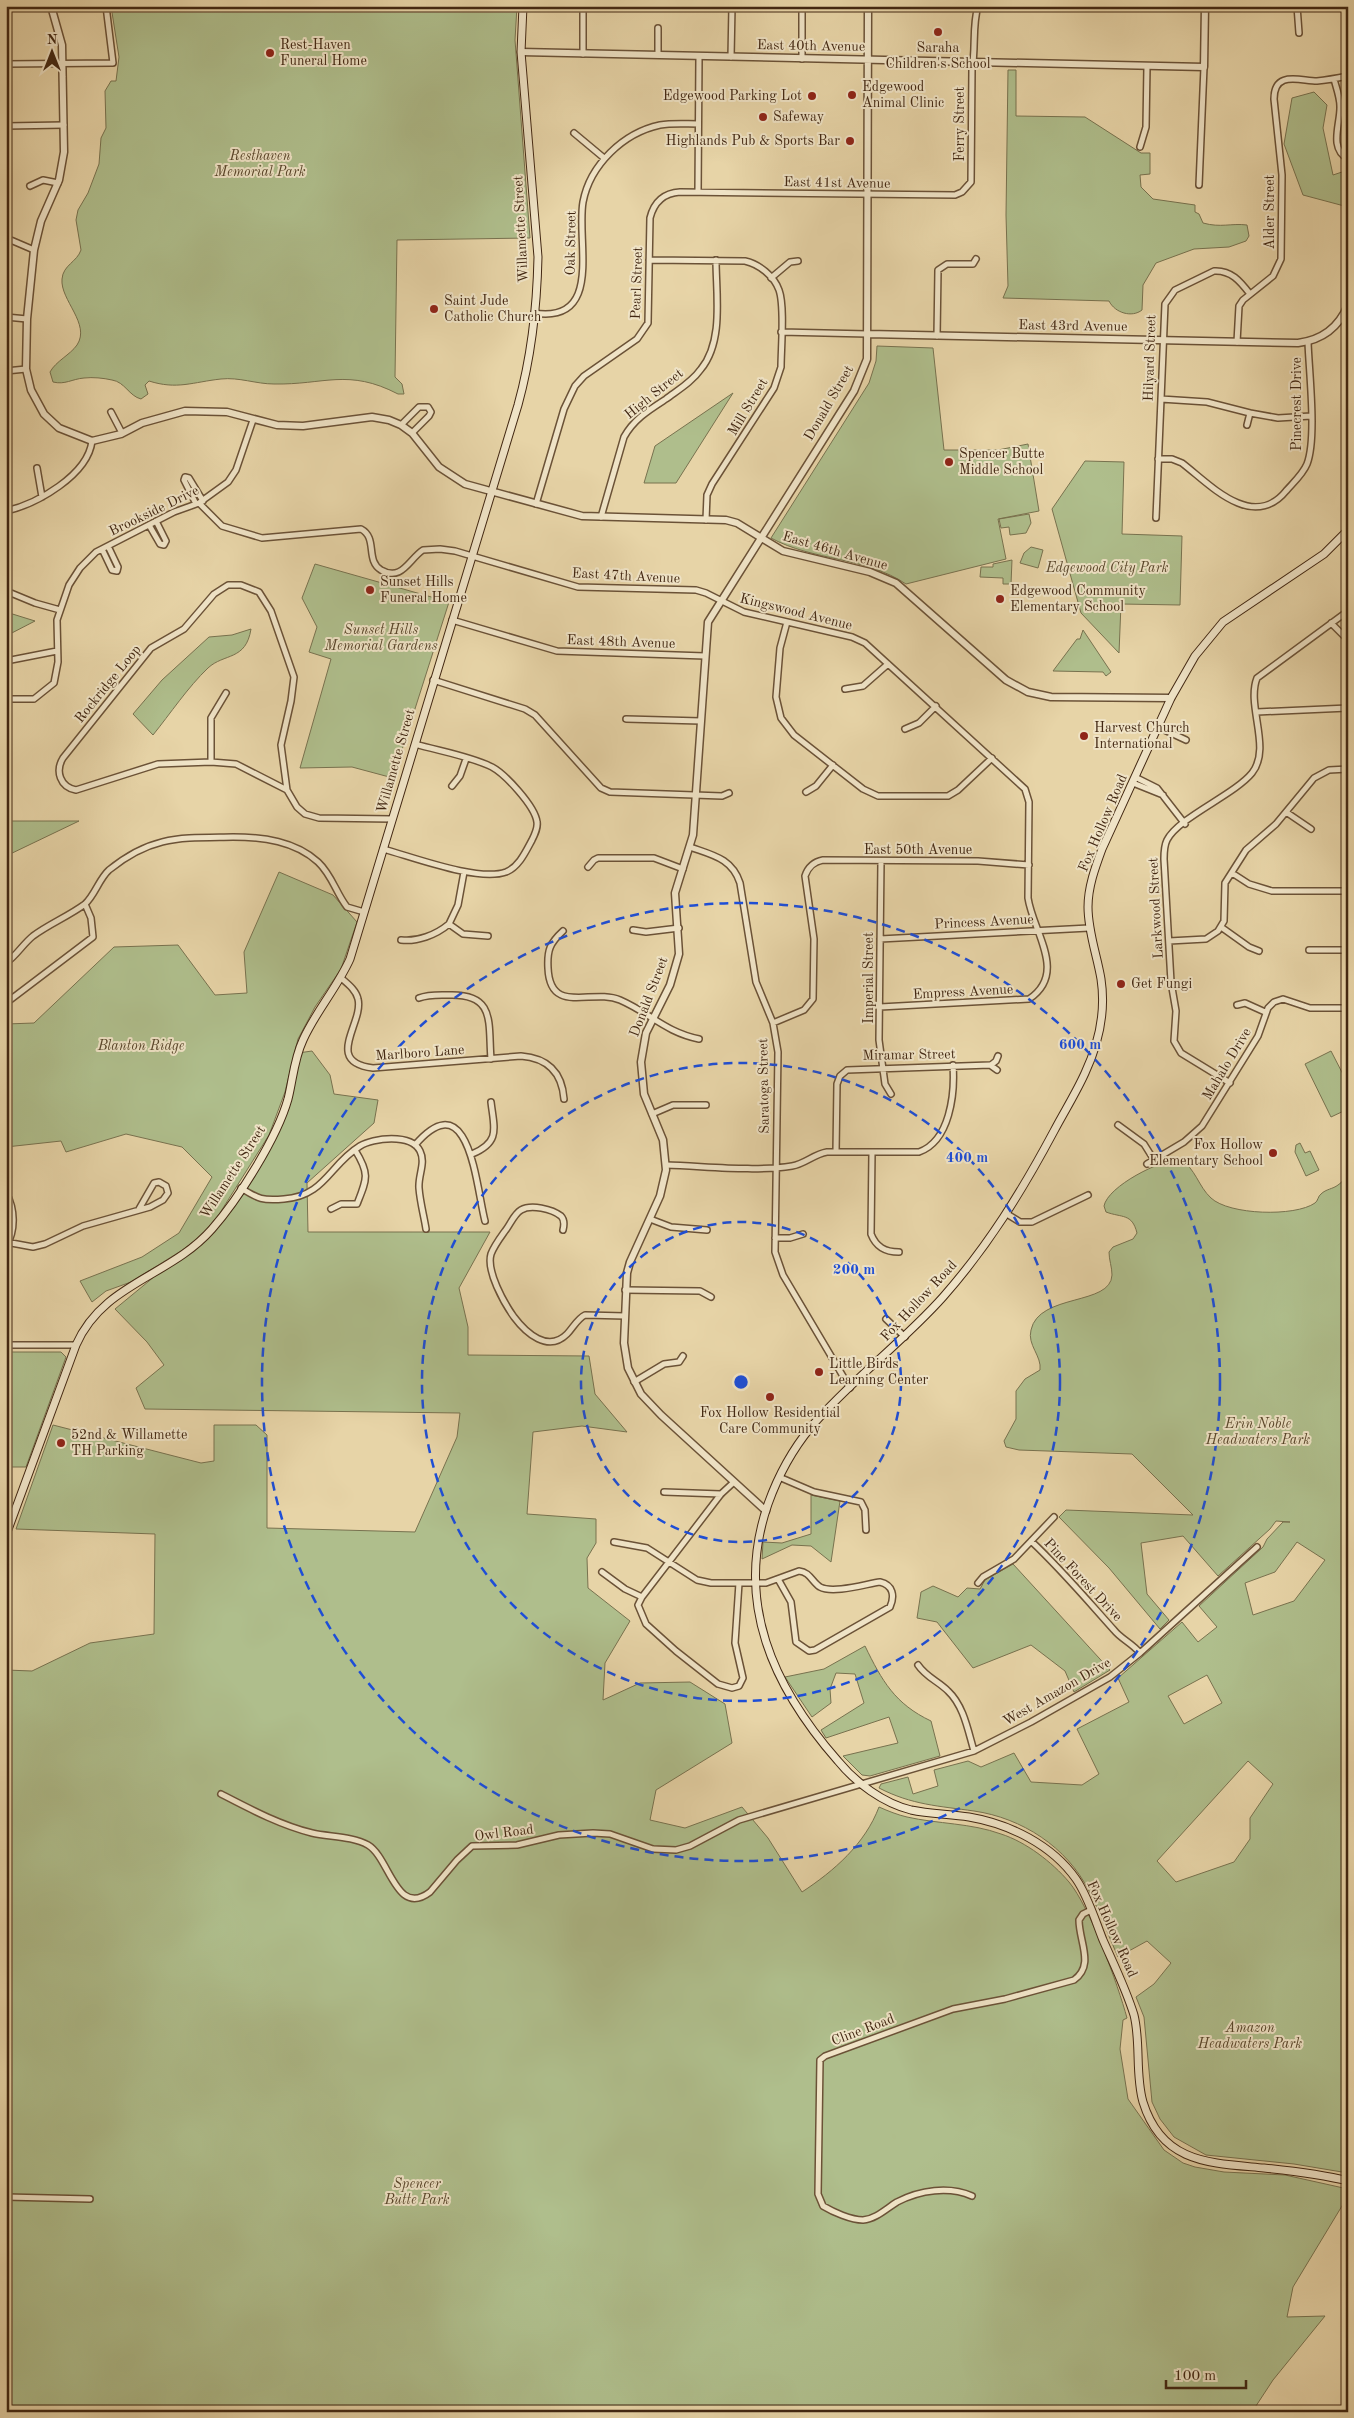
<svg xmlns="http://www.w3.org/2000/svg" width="1354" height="2418" font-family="'Old Standard TT',serif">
<rect width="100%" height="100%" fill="#e7d4a7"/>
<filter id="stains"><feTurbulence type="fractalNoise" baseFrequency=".004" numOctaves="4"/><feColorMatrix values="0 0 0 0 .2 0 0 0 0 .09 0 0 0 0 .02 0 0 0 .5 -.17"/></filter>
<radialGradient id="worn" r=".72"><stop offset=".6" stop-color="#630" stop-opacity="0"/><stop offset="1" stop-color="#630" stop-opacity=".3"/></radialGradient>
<!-- green -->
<path fill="#afbe8c" stroke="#78724f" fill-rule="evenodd" d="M111 6H517L515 40 530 238 397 240 395 377 402 384 404 394H398C348 368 324 385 274 384 256 384 239 377 221 379 193 382 177 390 149 381L145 385 148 394 141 399C129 396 125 382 112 380 103 378 93 377 84 378 72 379 65 385 53 382L50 372C56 361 70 355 77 345 91 324 60 300 62 279 63 265 77 262 81 250L76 220 78 210 88 193 99 164 101 138 106 128 105 91 111 81H116L119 57Z
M1008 70H1016V116L1085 117 1141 153H1150V174L1140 175 1141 187 1153 199 1195 205V212L1199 214 1203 223C1221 228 1231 223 1247 225L1249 236 1246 241 1229 247 1194 249 1156 263 1143 285 1142 310C1132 318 1115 313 1109 301L1003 298 1008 286 1006 215Z
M1314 92 1327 105 1323 128 1333 175 1348 170V207L1303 195 1284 144 1292 98Z
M877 346 933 348 944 450H998L1028 444 1039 511 998 519 1006 559 906 584C866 557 813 561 771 538L869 383 876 361Z
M733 393 676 483H644L655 446Z
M1085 461 1124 462 1122 534 1182 536 1180 605 1121 604 1119 653 1081 613 1052 509Z
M1029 514 1031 523 1026 533 1010 535 1009 527 1001 528 999 519Z
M1031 547 1043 550 1038 568 1020 563 1024 553Z
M1012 560 1011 584H1003V578L980 577 981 567H993V564Z
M315 564 449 602 393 778 352 767 300 768 331 659 309 652 317 627 302 598Z
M6 612 35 621 6 636Z
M251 629C246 661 224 653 208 668 188 687 170 714 153 735L133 714 162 680 209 637 232 635Z
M1083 630 1111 672 1106 676 1103 672 1053 671 1077 639H1080Z
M6 821H79L6 856Z
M279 872 333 895 357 922 341 969 315 1007 298 1039 285 1092 269 1135 218 1216 202 1235 184 1249 131 1282 106 1291 92 1302 80 1281 142 1257 179 1233 212 1177 182 1147 126 1134 66 1152 61 1141 6 1147V1024L34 1023 114 947 178 945 215 995 247 993 244 952Z
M312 1051 330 1075 334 1094 378 1100 374 1123 307 1183 308 1232H490L459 1288 468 1327V1355L589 1356 595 1394 627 1432 582 1426 533 1432 527 1514 596 1519V1543L587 1558 588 1588 630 1621 605 1663 603 1700 640 1683 690 1682 725 1704 732 1743 656 1790 650 1820 685 1828 742 1807 768 1838 802 1892C834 1871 865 1844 879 1807 888 1811 898 1815 907 1817 938 1824 971 1823 1001 1834 1026 1842 1052 1862 1069 1882 1090 1907 1118 1985 1127 2018L1123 2020 1120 2049 1128 2099 1164 2150 1183 2163 1195 2167 1224 2172 1285 2175 1348 2189V2196L1293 2287 1287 2317 1325 2316 1273 2380 1252 2412H1146L1137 2409 1129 2412H6V1670L32 1671 90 1643 154 1634 155 1534 16 1529 53 1425 201 1463 214 1461V1425H256L267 1435V1528L415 1532 457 1437 460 1413 145 1409 136 1388 164 1365 147 1342 115 1309 211 1230 272 1138 292 1081 298 1053Z
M1331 1051 1348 1084V1109L1331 1117 1305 1064Z
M1300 1143 1305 1153 1310 1151 1319 1170 1306 1176 1295 1152 1296 1145Z
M1180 1159C1196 1169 1198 1186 1211 1198 1229 1215 1295 1217 1315 1203 1318 1201 1318 1196 1321 1194 1326 1189 1333 1189 1338 1185 1342 1183 1345 1177 1348 1174V2173L1294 2164 1206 2155 1174 2137 1160 2119 1152 2102 1144 2017 1136 1997 1154 1984 1171 1963 1147 1941 1118 1957C1108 1935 1100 1912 1089 1891 1067 1847 1022 1818 974 1811 939 1806 912 1805 879 1788L881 1784 908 1777 913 1794 938 1786 934 1770 968 1761 981 1767 1014 1753 1031 1782 1082 1785 1099 1774 1077 1729 1129 1702 1118 1678 1182 1622 1198 1642 1217 1627 1199 1606 1263 1547 1267 1539 1283 1522H1290L1276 1521 1270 1529 1218 1576 1183 1536 1141 1543 1147 1594 1169 1620 1160 1629 1109 1568 1059 1517 1066 1510 1193 1515 1132 1454 1019 1450 1006 1447 1004 1441 1016 1419V1391L1025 1379 1040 1370C1042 1356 1027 1345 1031 1330 1039 1293 1111 1306 1112 1275 1112 1267 1109 1260 1109 1252L1113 1247 1133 1239 1137 1233C1132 1213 1122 1218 1106 1212L1104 1206C1108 1186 1160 1160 1180 1159ZM1297 1542 1325 1560 1294 1601 1253 1615 1245 1583 1275 1572ZM1207 1675 1222 1703 1184 1724 1168 1696ZM1248 1761 1273 1784 1250 1818V1839L1234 1862 1176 1882 1157 1861Z
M6 1352H61L66 1357 26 1467H6Z
M811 1495 840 1501 831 1562 811 1546 792 1545 762 1559 763 1542 782 1543 811 1534Z
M1013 1564 1110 1670 1074 1692 1065 1671 1031 1645 973 1668 937 1622 917 1618 921 1592 933 1586 958 1597 967 1588 980 1589 985 1580Z
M865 1646C882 1681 895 1704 931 1721L940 1756 870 1776 862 1775 843 1756 898 1743 889 1717 826 1738 821 1730 864 1703 855 1674 836 1673 830 1689 831 1703 812 1717 785 1677 824 1669Z"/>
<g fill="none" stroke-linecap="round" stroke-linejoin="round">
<defs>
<path id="minor" d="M583 6V54
M802 6V59
M1297 6 1299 33
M658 55V28
M731 57 732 6
M6 64 113 63 106 6
M1334 79C1336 87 1340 97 1340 106 1341 123 1328 148 1348 159
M6 126 64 125
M574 133 604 158
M1140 147 1146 127 1147 66
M1199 185 1204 67
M30 186 43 180 58 183
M698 192 699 57
M6 238 34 250
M649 260 745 261C759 264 774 276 779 290 785 306 781 349 781 367L774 388 712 484 707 495 706 520
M771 278 790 262 798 261
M534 313C604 324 576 241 583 202 590 165 623 133 660 125 672 123 685 124 698 124
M6 317 27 319
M781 332 868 334
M937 336 938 270 947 264H973L976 259
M1237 342 1239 306 1243 300 1273 276 1281 259 1282 175 1274 99C1274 70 1300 81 1317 81 1327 80 1338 78 1348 76
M6 371 26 369
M1161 399 1207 402 1250 413
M111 412 122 433
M401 425 419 407H428L431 412 429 416 412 433
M1247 425 1250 413 1278 418 1311 416
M1158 459H1172L1182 463C1200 477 1218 495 1238 503 1257 511 1274 506 1286 491 1293 483 1303 474 1307 464 1317 438 1309 372 1308 342
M37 468 42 497
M199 503 222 526 262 538 361 529C378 538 365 560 381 570 402 582 409 559 423 550L440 549 455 551 578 587 696 590 706 593 744 612 852 637 865 643 1025 789 1029 802 1028 898C1033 932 1068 973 1029 999L880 1007
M196 504 184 480 185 477 189 478 203 501
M536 504 564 409 575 386 584 376 637 339 648 323 650 218C654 202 664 193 680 192L955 195 962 192 971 182 972 69C976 49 972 26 978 6
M6 511C37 504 88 475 92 441
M601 517 624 437C634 419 649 410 666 399 678 390 692 382 701 369 724 341 716 294 716 260
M1156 518 1165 304 1175 290 1214 271C1231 270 1240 281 1250 294
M149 525 160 544 164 545 166 541 156 521
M102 549 112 570 117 571 118 567 108 546
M6 591 35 603 60 610
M452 620 557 651 705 656
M787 622 780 648 776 697 781 718 794 735 863 789 878 796H948L958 790 992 758
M1331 623 1348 640
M6 661 57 651
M433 680 525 709 535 715 601 788 610 792 722 796 729 793
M845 689 863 686 888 664
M6 699H34L54 683 58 662 57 620 69 585 80 568 96 552 174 512 199 503 228 482 236 470 253 420
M1257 712 1348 708
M626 719 701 721
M1158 727 1186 740
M905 729 919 723 936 706
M211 762V718L226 693
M1135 777 1157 788 1185 824
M1133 783 1163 795
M452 786 460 776 466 759
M287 790 236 764 211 762 158 764 76 790C60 787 55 771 63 758L151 648 184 629 214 594 228 585H241L259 592 271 611 294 677 291 701 281 745 287 790 297 807 305 814 319 818 392 819
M806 792 816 786 833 765
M1286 812 1311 829
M690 847C712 855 732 858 740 883L756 982 773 1023 778 1052 775 1252 783 1275 850 1388
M383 849C413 857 478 882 506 872 519 867 526 851 532 840 535 834 538 828 537 822 535 806 505 774 492 767 470 756 439 751 415 744
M881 861 879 1040 885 1084 891 1094
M588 867 594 860 598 858H654L683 869
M1232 873 1249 884 1272 891H1348
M449 924 458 905 464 872
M1221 927 1249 947 1259 951
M633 930 646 932 679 928
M563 931C550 943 547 950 548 968 550 1016 592 988 620 1000 650 1013 665 1032 699 1039
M880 939 1089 928
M401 940C417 942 436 935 449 924L463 934 488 936
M1169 941 1206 939 1218 931 1224 921 1225 883 1246 850 1276 824 1314 778 1329 770 1348 769
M1309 950H1348
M6 963C17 955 23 944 33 936 49 924 69 916 85 904 95 895 99 879 109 870 152 835 181 838 233 837 263 837 295 841 318 862 332 875 336 893 347 907L364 912
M341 978C348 984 356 990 358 999 364 1023 323 1062 373 1068L521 1056C547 1058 562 1072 564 1099
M419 998C429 994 440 995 450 995 496 994 488 1023 491 1059
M6 1003 93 937 91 918 85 904
M1237 1005 1245 1003 1265 1012
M773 1023 804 1010 813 999 814 939 805 876C808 867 813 862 823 860L978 861 1029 865
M991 1065 996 1061 998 1056
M1230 1083 1181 1053 1174 1041 1176 1011 1171 982 1164 859C1164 853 1164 846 1167 840 1179 817 1234 795 1252 773 1272 748 1246 706 1257 678L1348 611
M652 1114 673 1105H706
M1118 1125 1144 1144 1154 1160
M415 1145C470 1081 476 1187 485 1221
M836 1152 837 1084 840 1076 847 1070 990 1065 997 1070
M872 1152 871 1234C876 1247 885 1252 899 1252
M472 1154C501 1142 494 1128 491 1102
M1147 1164 1184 1142 1202 1126 1258 1036 1268 1008 1274 1002 1283 999 1310 1008H1348
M666 1165C705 1166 754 1172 792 1166 805 1164 814 1154 827 1152H919C950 1141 955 1094 953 1065
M241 1188C258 1199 263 1201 284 1199 325 1196 329 1165 360 1146 373 1138 411 1133 420 1151 426 1163 418 1175 419 1188 420 1202 424 1216 426 1229
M6 1192C15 1209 16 1230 6 1247
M331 1209 341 1204H357C367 1179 370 1174 355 1150
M1007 1214 1020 1222H1032L1088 1195
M650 1219 671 1227 707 1230
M563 1230C564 1226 565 1220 561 1216 552 1209 531 1204 521 1210 514 1214 510 1225 505 1231 500 1238 494 1246 491 1254 486 1271 504 1303 514 1317 526 1333 548 1353 567 1334 573 1328 577 1319 585 1315L625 1316
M775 1238H790L803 1234
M6 1242 33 1247 45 1244 83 1226 150 1207 163 1200 168 1193 166 1186 159 1182 154 1183 139 1209
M625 1290 700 1291 711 1297
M886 1319 905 1337
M6 1345H76
M634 1382 664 1364 679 1362 683 1356
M779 1477 814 1492 861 1502 865 1510 866 1530
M664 1492 721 1494
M1031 1541C1061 1569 1087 1600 1114 1630 1121 1639 1132 1643 1140 1653
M614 1542 647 1548 697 1580 711 1583H766L799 1571C810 1572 812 1582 820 1587 833 1594 866 1584 880 1582 893 1585 895 1596 890 1607L815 1650 809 1651 796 1642 791 1602 778 1579
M602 1572 625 1589 642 1597 721 1494 734 1482
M978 1583 983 1577 1014 1559 1054 1517
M642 1597 638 1605 646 1624 676 1651 718 1684 732 1688 739 1686 743 1678 735 1643 739 1583
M918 1665C926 1677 938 1681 948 1691 964 1706 968 1731 974 1751
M221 1794C250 1809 280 1825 312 1833 329 1837 352 1836 368 1845 390 1858 396 1918 430 1892L457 1860 472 1846 517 1845 559 1835 593 1833 610 1834 653 1849 676 1850 690 1846 739 1820 974 1751 1031 1722 1110 1677 1140 1653 1257 1547
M972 2196C949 2186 920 2190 897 2202 887 2208 876 2219 863 2220 851 2220 833 2212 823 2206L818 2194 820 2060 825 2056 953 2009 1005 1999 1074 1980C1095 1965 1079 1942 1079 1920L1083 1914 1091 1910
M6 2197 90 2199"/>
<path id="tertiary" d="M51 6 62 45 64 152 59 180 41 221 34 250 27 319 26 369 31 390 44 414 59 428 92 441 121 434 142 423 185 411 227 412 277 425 303 426 372 417 389 420 401 425 412 433 439 467 465 484 582 516 726 520 737 523 783 551 870 572 896 583 1006 680 1028 692 1051 697 1171 698
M521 52 1204 67 1205 6
M868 334 1298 343C1322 340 1339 327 1348 305
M766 1511 661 1415 641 1394 628 1368 624 1343 627 1273 630 1262 660 1196 666 1170 663 1140 644 1094 641 1062 646 1033 670 985 679 954 675 893 693 835 708 622 854 391 867 359 868 6"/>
<path id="secondary" d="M1348 530 1324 554 1223 622 1195 656 1171 698 1102 849C1095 868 1088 887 1088 907 1088 932 1097 955 1101 979 1106 1012 1099 1043 1085 1073 1076 1093 1064 1112 1054 1131 1022 1191 988 1246 943 1297 902 1343 851 1380 811 1427 792 1450 778 1476 768 1504 734 1602 773 1687 838 1761 856 1783 883 1803 911 1810 930 1814 950 1814 969 1817 1010 1824 1052 1845 1076 1879 1088 1896 1095 1920 1103 1940 1114 1965 1126 1989 1134 2015 1141 2043 1135 2075 1143 2102 1162 2164 1211 2163 1264 2168 1293 2171 1320 2174 1348 2181
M6 1535 76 1345C103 1283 170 1277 212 1229 239 1198 277 1138 288 1099 293 1079 294 1059 303 1040 316 1011 337 988 350 959L518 405C531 358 537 306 538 257L521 52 523 6"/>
</defs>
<!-- minor casing -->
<use href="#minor" stroke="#6b5237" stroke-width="8"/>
<!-- tertiary casing -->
<use href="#tertiary" stroke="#6b5237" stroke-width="9"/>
<!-- secondary casing -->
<use href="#secondary" stroke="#422712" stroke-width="9"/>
<!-- minor -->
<use href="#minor" stroke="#efe3c6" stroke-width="5"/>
<!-- tertiary -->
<use href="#tertiary" stroke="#efe3c6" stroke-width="6"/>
<!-- secondary -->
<use href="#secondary" stroke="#efe3c6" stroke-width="7"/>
</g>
<!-- distance rings -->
<g fill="none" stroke="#1d4ed8" stroke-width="2.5" stroke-dasharray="9 6">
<circle cx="741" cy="1382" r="160"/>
<circle cx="741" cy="1382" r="319"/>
<circle cx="741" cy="1382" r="479"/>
</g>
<!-- markers -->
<g fill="#8f2418" stroke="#efe3c6" stroke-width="2">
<circle cx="938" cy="32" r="5"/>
<circle cx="270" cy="53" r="5"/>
<circle cx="852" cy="95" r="5"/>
<circle cx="812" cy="96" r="5"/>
<circle cx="763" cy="117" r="5"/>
<circle cx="850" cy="141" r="5"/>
<circle cx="434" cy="309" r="5"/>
<circle cx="949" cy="462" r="5"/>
<circle cx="370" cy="590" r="5"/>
<circle cx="1000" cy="599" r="5"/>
<circle cx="1084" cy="736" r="5"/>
<circle cx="1121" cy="984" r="5"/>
<circle cx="1273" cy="1153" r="5"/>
<circle cx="819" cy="1372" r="5"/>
<circle cx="770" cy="1397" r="5"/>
<circle cx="61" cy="1443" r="5"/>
</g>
<g text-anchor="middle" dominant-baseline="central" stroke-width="4" stroke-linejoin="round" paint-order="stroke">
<!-- poi labels -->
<g font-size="14" fill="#422712" stroke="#efe3c6" text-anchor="start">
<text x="280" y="45">Rest-Haven<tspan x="280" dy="16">Funeral Home</tspan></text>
<text x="938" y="48" text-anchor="middle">Saraha<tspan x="938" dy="16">Children's School</tspan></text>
<text x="862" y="87">Edgewood<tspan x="862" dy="16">Animal Clinic</tspan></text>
<text x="802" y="96" text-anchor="end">Edgewood Parking Lot</text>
<text x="773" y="117">Safeway</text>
<text x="840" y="141" text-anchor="end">Highlands Pub &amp; Sports Bar</text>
<text x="444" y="301">Saint Jude<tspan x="444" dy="16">Catholic Church</tspan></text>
<text x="959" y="454">Spencer Butte<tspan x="959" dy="16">Middle School</tspan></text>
<text x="380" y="582">Sunset Hills<tspan x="380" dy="16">Funeral Home</tspan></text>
<text x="1010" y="591">Edgewood Community<tspan x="1010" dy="16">Elementary School</tspan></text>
<text x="1094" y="728">Harvest Church<tspan x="1094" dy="16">International</tspan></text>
<text x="1131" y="984">Get Fungi</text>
<text x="1263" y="1145" text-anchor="end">Fox Hollow<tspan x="1263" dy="16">Elementary School</tspan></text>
<text x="829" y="1364">Little Birds<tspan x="829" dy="16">Learning Center</tspan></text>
<text x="770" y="1413" text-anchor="middle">Fox Hollow Residential<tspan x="770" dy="16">Care Community</tspan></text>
<text x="71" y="1435">52nd &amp; Willamette<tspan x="71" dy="16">TH Parking</tspan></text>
</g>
<!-- street labels -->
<g font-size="14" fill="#422712" stroke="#efe3c6">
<text transform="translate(811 46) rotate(1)">East 40th Avenue</text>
<text transform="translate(960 124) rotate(-90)">Ferry Street</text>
<text transform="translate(837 183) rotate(1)">East 41st Avenue</text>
<text transform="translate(1270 212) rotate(-90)">Alder Street</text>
<text transform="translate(521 229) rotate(-93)">Willamette Street</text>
<text transform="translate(571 243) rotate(-89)">Oak Street</text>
<text transform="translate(637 283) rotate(-88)">Pearl Street</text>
<text transform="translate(1073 326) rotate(1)">East 43rd Avenue</text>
<text transform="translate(1150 358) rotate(-88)">Hilyard Street</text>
<text transform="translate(654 394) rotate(-39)">High Street</text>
<text transform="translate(829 403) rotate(-60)">Donald Street</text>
<text transform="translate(1297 404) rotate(-90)">Pinecrest Drive</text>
<text transform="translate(748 407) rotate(-59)">Mill Street</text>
<text transform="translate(154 511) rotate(-26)">Brookside Drive</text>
<text transform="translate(835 551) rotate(16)">East 46th Avenue</text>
<text transform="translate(626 576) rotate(3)">East 47th Avenue</text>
<text transform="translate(796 612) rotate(14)">Kingswood Avenue</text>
<text transform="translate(621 642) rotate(2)">East 48th Avenue</text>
<text transform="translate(108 684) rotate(-51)">Rockridge Loop</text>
<text transform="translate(396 761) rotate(-74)">Willamette Street</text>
<text transform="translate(1103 823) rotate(-67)">Fox Hollow Road</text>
<text x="918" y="850">East 50th Avenue</text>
<text transform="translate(1156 908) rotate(-93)">Larkwood Street</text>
<text transform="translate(984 922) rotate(-3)">Princess Avenue</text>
<text transform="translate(869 978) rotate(-90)">Imperial Street</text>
<text transform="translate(963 992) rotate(-3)">Empress Avenue</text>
<text transform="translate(649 997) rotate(-69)">Donald Street</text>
<text transform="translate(420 1053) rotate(-4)">Marlboro Lane</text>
<text transform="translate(909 1055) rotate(-1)">Miramar Street</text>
<text transform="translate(1227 1064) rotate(-59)">Mahalo Drive</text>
<text transform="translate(764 1086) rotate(-91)">Saratoga Street</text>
<text transform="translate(233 1172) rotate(-57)">Willamette Street</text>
<text transform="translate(919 1301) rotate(-47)">Fox Hollow Road</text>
<text transform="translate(1083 1580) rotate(47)">Pine Forest Drive</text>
<text transform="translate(1057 1692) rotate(-30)">West Amazon Drive</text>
<text transform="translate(504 1833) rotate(-7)">Owl Road</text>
<text transform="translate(1112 1929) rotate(66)">Fox Hollow Road</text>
<text transform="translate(863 2030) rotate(-21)">Cline Road</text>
</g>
<!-- park labels -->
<g font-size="14" font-style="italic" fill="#58452a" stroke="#efe3c6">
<text x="260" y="156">Resthaven<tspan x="260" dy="16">Memorial Park</tspan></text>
<text x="1107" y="568">Edgewood City Park</text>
<text x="381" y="630">Sunset Hills<tspan x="381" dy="16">Memorial Gardens</tspan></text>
<text x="141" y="1046">Blanton Ridge</text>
<text x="1258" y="1424">Erin Noble<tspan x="1258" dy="16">Headwaters Park</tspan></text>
<text x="1250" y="2028">Amazon<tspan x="1250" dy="16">Headwaters Park</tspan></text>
<text x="417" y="2184">Spencer<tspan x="417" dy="16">Butte Park</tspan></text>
</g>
</g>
<circle cx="741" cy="1382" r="8" fill="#1d4ed8" stroke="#efe3c6" stroke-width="2.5"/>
<g font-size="15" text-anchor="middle" font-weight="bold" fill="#1d4ed8" stroke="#efe3c6" stroke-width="4" stroke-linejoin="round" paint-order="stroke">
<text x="1080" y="1049">600 m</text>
<text x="967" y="1162">400 m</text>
<text x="854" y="1274">200 m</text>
</g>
<!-- margin -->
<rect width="1354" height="2418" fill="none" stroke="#e7d4a7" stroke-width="25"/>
<rect x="8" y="8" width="1339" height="2403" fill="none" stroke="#422712" stroke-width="2.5"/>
<rect x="12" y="12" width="1329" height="2393" fill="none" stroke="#422712"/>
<!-- north arrow -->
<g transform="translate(52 52)" stroke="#efe3c6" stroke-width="4" paint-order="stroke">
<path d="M0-4L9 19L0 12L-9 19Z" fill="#422712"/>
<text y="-8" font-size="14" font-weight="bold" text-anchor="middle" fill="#422712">N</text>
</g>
<!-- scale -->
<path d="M1166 2380v8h80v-8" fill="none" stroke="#422712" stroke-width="2.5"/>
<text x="1174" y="2380" font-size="15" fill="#422712" stroke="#efe3c6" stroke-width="4" paint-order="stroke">100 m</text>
<rect width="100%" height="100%" filter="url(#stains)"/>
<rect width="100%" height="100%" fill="url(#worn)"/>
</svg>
